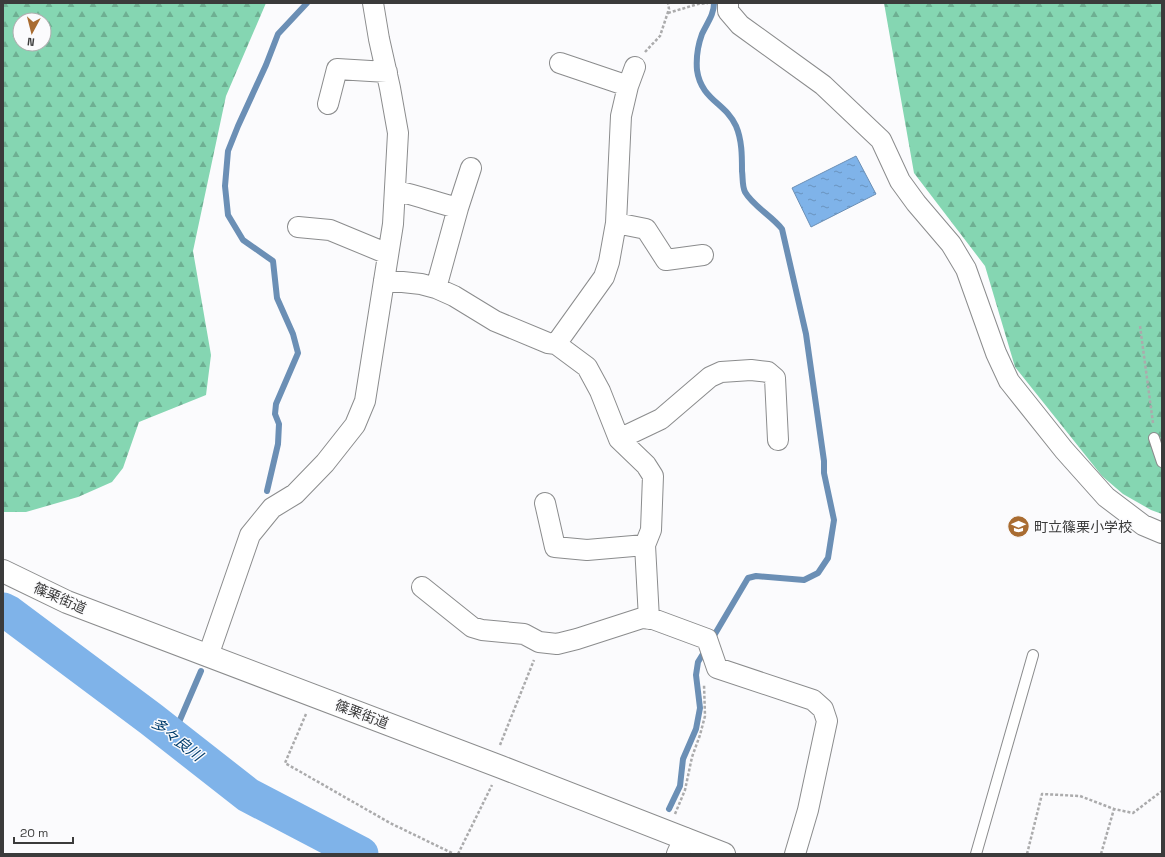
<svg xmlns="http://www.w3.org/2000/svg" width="1165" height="857" font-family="'Space Grotesk','Noto Sans JP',sans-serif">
<defs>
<pattern id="forest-firs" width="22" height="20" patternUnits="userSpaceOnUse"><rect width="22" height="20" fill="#85d6b2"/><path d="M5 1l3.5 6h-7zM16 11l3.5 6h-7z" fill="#6eaf92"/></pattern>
<pattern id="water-ripples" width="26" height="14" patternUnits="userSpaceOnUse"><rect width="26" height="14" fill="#7fb3e9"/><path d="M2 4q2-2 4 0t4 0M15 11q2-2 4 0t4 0" fill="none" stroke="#6993be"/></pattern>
</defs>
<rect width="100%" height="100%" fill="#fbfbfd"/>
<!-- forest -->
<path fill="url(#forest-firs)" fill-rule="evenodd" d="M3 3H266L226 96 193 251 211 355 206 395 139 422 123 468 112 482 78 497 26 512H3ZM20 20H44V44H20Z
M884 3H1162V514L1151 510 1123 494 1102 476 1015 367 985 266 914 173Z"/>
<!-- water -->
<path fill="url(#water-ripples)" stroke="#6b8fb5" d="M856 156 876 194 811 227 792 188Z"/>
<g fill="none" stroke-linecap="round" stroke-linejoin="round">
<!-- stream -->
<path stroke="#6b8fb5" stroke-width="6" d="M267 491 278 444 279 424 275 414 276 404 298 353 293 334 277 298 273 261 243 240 228 215 225 186 228 151 238 126 266 65 278 34 307 3
M712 639 748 578 756 576 804 580 818 573 828 558 834 520 824 473V461L806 334 782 229C772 216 753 206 745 192 742 186 743 178 742 171 742 156 742 140 736 126 726 103 701 100 697 70 696 58 698 45 702 34 707 23 714 15 714 3
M173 736 201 671
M669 809 680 786 683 759 696 729 700 708 696 675 698 662 706 649"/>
<!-- river -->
<path stroke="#7fb3e9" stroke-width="35" d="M3 610 9 613 151 719 248 795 361 854"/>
<defs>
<path id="service" d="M1154 438 1162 462
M976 854 1033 655"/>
<path id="minor" d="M728 3V11L740 25 823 85 881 140 900 181 916 203 951 244 966 269 996 353 1009 381 1064 450 1106 497 1143 525 1162 533
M628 86 635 67
M328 104 337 69 387 72
M396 191C417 195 437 203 458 208L436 288
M458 208 471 168
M616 223 646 229 666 260 703 255
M298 227 330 230 388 254
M384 280 421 284 436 288 454 296 495 321 548 343 556 344 604 277 609 262 616 223 621 116 628 86 560 63
M556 344 587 367 600 391 619 439 646 465 653 476 651 530 645 545
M619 439 661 419 710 377 721 372 751 370 768 372 775 378 778 440
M545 503 555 547 587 550 645 545 649 619
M422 587 472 627 482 630 524 634 539 642 557 644 577 639 642 618 653 619 707 639 717 668 813 700 823 709 827 721 808 810 795 854
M208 656 250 535 272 508 295 494 325 463 355 425 365 401 393 224 398 133 390 88 379 39 373 3"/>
<path id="secondary" d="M3 571 67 602 501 767 724 854"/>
<path id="primary" d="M678 854 685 839"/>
</defs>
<!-- service casing -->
<use href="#service" stroke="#8b8c8d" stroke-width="12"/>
<!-- minor casing -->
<use href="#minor" stroke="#8b8c8d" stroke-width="22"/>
<!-- secondary casing -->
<use href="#secondary" stroke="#8b8c8d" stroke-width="24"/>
<!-- primary casing -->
<use href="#primary" stroke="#8b8c8d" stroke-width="24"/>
<!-- path -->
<path stroke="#ababac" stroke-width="2.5" stroke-dasharray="3 2" stroke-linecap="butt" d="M668 13 698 4 708 3
M645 52 660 36 669 9 668 3
M1140 326 1153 423
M306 714 285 763 390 823 454 854
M500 745 534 660
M675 814 685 790 692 757 700 735 705 716 704 684
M458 854 492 785
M1027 854 1042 794 1080 796 1114 809 1133 813 1162 791
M1101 854 1114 809"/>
<!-- service -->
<use href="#service" stroke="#fff" stroke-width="10"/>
<!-- minor -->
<use href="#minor" stroke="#fff" stroke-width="20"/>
<!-- secondary -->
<use href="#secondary" stroke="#fff" stroke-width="22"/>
<!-- primary -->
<use href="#primary" stroke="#fff" stroke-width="22"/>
</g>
<!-- icons -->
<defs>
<symbol id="school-disc" viewBox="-11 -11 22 22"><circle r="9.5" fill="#a96c31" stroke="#fbfbfd"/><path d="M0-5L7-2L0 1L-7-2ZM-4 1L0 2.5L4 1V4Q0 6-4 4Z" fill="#fff"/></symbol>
</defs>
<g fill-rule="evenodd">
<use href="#school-disc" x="1006" y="514" width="25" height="25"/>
</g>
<g text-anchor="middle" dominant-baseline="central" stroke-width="3" stroke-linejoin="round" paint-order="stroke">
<!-- poi labels -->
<g font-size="14" fill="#3b3b3b" stroke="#fbfbfd" text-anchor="start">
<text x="1034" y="527">町立篠栗小学校</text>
</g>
<!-- street labels -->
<g font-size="14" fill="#3b3b3b" stroke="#fbfbfd">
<text transform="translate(60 598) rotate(24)">篠栗街道</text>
<text transform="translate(362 714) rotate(21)">篠栗街道</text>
</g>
<!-- water labels -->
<g font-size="15" font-style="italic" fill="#003d6d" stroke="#fbfbfd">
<text transform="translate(177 739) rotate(38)">多々良川</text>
</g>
</g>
<!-- border -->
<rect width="1165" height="857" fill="none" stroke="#3b3b3b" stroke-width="8"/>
<!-- north arrow -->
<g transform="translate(32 32) rotate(187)"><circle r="19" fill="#fbfbfd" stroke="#aeaeaf"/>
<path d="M0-3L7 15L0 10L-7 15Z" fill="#a96c31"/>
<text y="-6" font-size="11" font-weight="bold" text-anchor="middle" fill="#3b3b3b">N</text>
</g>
<!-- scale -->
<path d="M14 837v6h59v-6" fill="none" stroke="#3b3b3b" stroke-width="2"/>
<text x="20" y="837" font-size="12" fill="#3b3b3b" stroke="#fbfbfd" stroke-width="3" paint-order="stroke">20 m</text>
</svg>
